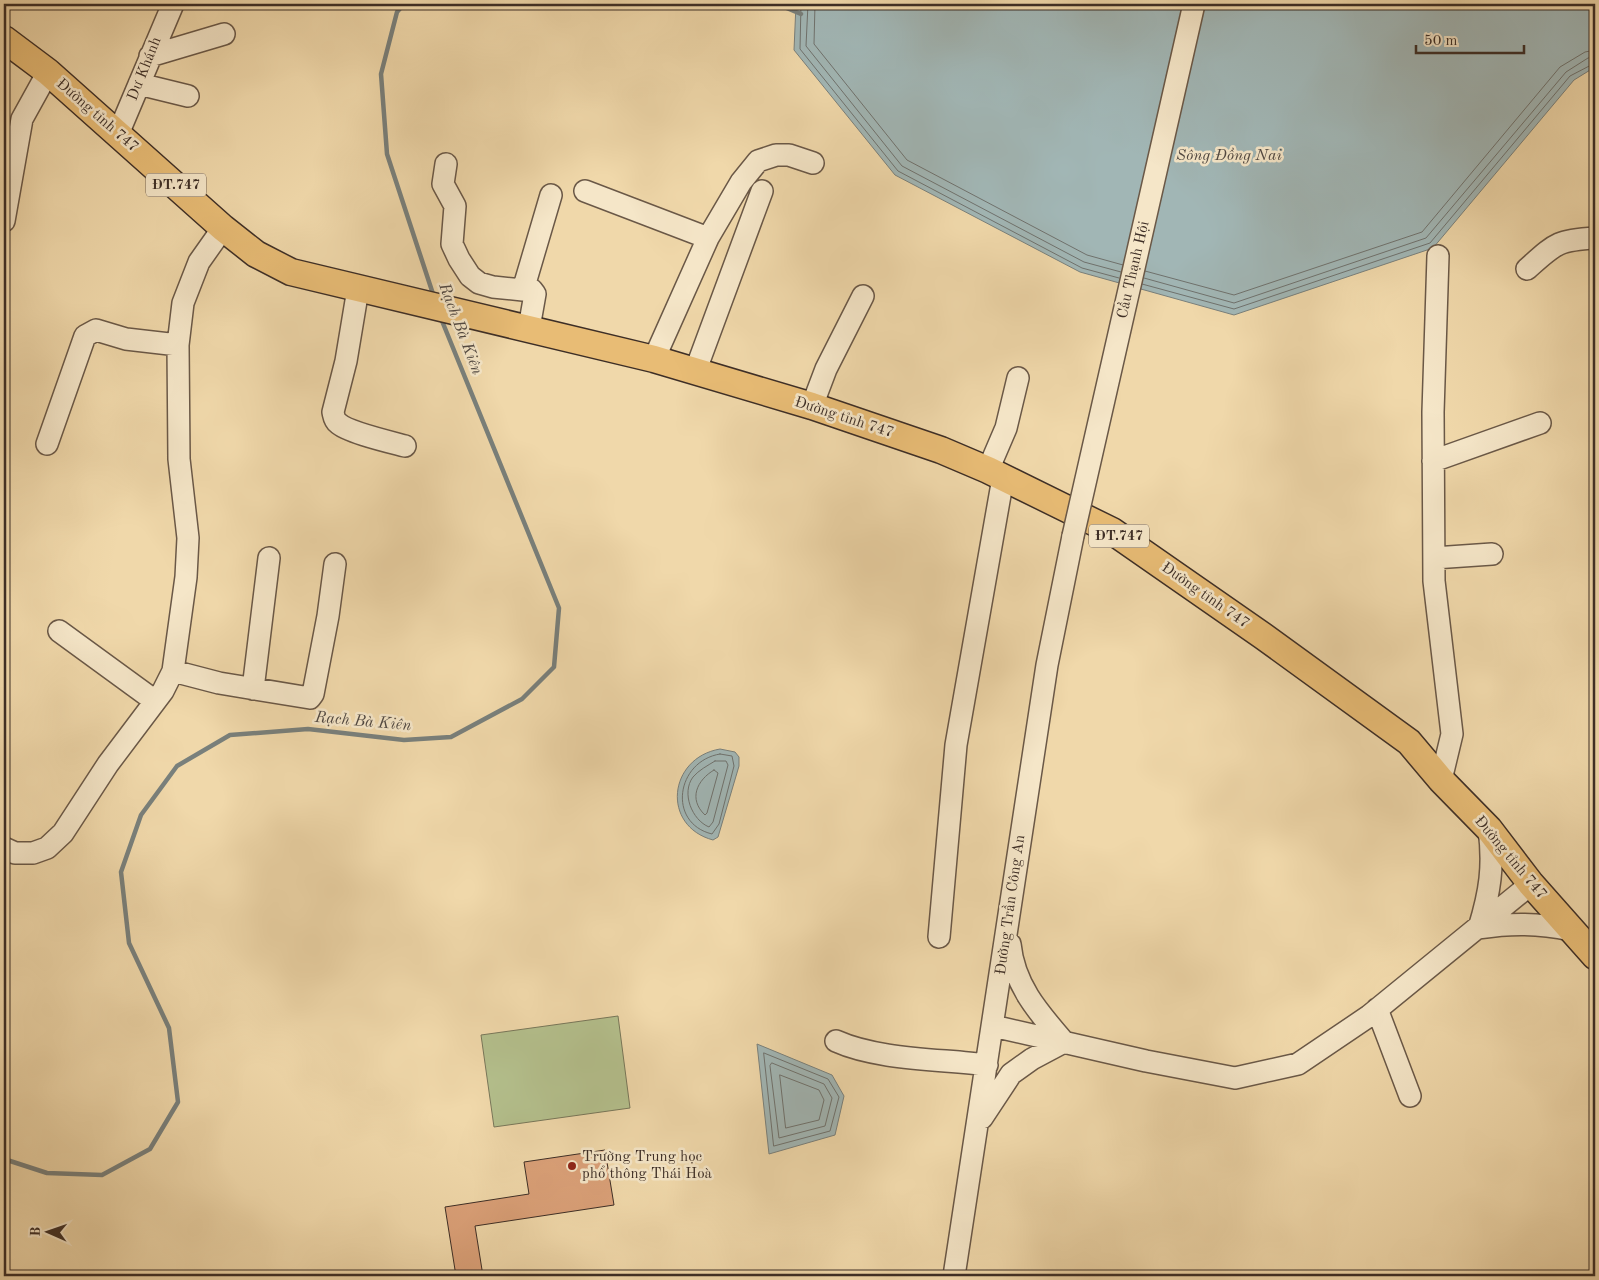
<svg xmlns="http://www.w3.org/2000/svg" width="1599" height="1280" font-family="'Old Standard TT',serif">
<rect width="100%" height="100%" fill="#f0d8aa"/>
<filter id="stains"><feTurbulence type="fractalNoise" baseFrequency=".004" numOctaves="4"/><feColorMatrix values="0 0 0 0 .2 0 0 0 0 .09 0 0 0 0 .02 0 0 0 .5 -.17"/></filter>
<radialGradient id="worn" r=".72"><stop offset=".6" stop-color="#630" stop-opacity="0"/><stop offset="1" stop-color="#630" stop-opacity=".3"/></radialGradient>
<!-- green -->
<path fill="#b4c08d" stroke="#78775a" d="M618 1016 630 1108 494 1127 481 1035Z"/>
<!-- water -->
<path fill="#a1b6b5" stroke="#79807c" d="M796 4H1595V67L1574 80 1433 248 1234 315 1080 272 895 175 794 50Z
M720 749 735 752 739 757V766L718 837 713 840C661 826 668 758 720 749Z
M757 1044 832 1075 844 1096 835 1135 769 1154Z"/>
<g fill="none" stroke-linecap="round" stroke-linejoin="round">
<!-- shore -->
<path stroke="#6f726e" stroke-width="1" d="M801 4 800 49 898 171 1082 268 1119 278
M808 4 806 46 902 166 1084 262 1121 272
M815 4 814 44 907 160 1087 255 1123 265
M1145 271 1234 295 1422 232 1560 67 1585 52 1595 50
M1144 278 1234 303 1426 238 1566 72 1588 58 1595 57
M1142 284 1234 309 1430 243 1570 76 1595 63
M720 754 732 756 734 766 719 824 712 834C667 823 676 761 720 754Z
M715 761H726L728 765 713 822 709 827C692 820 681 793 693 777 699 770 707 766 715 761Z
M714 770 718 773 707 813 705 815C688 799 697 780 714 770Z
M764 1053 828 1079 839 1097 830 1131 774 1146Z
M772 1063 824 1084 832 1098 825 1126 779 1138 770 1066Z
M780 1075 819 1090 824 1100 819 1120 786 1128Z"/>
<!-- stream -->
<path stroke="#79807c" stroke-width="4.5" d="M404 4 397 12 381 74 387 154 434 297
M777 4 801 14
M4 1159 47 1173 102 1175 150 1149 178 1102 169 1028 129 943 121 872 141 815 177 766 230 735 308 729 404 740 451 737 522 699 554 667 559 608 440 316"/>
</g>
<!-- building -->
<path fill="#dba179" stroke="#3d2e26" d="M605 1150 614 1205 475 1226 483 1276H456L445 1207 529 1194 524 1162Z"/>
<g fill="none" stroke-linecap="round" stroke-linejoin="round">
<defs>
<path id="minor" d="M150 56 224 34
M139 84 188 96
M118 134 173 4
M446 164 443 184 455 206 452 244 459 259 470 276 479 283 493 287 523 290
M585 191 708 238 654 359
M4 221 22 119 48 72
M708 238 741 182 758 161 776 155H789L813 163
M1438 256 1433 412 1434 581 1452 734 1441 780
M1527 269C1555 244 1557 240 1595 238
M358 289 346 361 333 412C334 416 334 420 338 423 347 432 390 442 405 446
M529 328 535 294 532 290H523L551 195
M695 372 762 191
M812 406 826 369 863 296
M47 444 85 336 96 330 126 339 178 345
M1433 461 1540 423
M988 470 1006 428 1018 378
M1434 558 1492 554
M59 631 155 701
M173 671 219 683 310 698 313 694 328 616 335 564
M253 689 269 558
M1489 829C1494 866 1490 892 1479 928 1511 923 1538 923 1571 930
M4 848 15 853H33L47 848 63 833 108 764 163 691 173 671 186 577 188 538 179 459 178 345 183 303 199 262 223 228
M939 937 956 745 1003 478
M1377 1009 1410 1096
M993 1026 1146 1061 1235 1078 1298 1064 1369 1016 1531 884
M836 1041C878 1060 941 1059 987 1065
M982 1118 1011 1074 1032 1059 1064 1042C1038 1012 1014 985 1010 944
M954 1276 1047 665 1073 536"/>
<path id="major" d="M4 39 48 72 223 228 256 254 291 272 654 359 812 406 941 450 988 470 1112 531 1263 636 1409 742 1441 780 1489 829 1531 884 1595 956"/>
</defs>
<!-- minor casing -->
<use href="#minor" stroke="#6a5847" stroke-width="24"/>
<!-- major casing -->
<use href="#major" stroke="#3d2e26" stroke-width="29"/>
<!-- minor -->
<use href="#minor" stroke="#f5e6c8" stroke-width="21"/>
<!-- major -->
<use href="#major" stroke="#e8bc75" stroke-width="26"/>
<defs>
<path id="minor-bridge" d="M1073 536 1194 4"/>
</defs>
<!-- minor-bridge casing -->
<use href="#minor-bridge" stroke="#6a5847" stroke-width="24" stroke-linecap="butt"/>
<!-- minor-bridge -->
<use href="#minor-bridge" stroke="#f5e6c8" stroke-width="21"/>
</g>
<!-- markers -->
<circle fill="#8f2418" stroke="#f5e6c8" stroke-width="2" cx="572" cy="1166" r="5"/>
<g text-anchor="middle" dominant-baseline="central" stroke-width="5" stroke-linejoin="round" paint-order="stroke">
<!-- shield labels -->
<g fill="#f5e6c8" stroke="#746557" stroke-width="1">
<rect x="146" y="173.5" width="60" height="23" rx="4"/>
<rect x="1089" y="524.5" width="60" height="23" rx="4"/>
</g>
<g font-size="14" font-weight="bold" fill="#3d2e26">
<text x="176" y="185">ĐT.747</text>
<text x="1119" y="536">ĐT.747</text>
</g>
<!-- street labels -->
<g font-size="15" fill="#3d2e26" stroke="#f5e6c8">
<text transform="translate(145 69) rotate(-68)">Dư Khánh</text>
<text transform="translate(97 116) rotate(41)">Đường tỉnh 747</text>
<text transform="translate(1134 270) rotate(-77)">Cầu Thạnh Hội</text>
<text transform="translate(844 418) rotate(18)">Đường tỉnh 747</text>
<text transform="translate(1205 596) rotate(35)">Đường tỉnh 747</text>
<text transform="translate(1510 858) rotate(50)">Đường tỉnh 747</text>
<text transform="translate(1011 905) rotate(-82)">Đường Trần Công An</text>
</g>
<!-- poi labels -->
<g font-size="15" fill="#3d2e26" stroke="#f5e6c8" text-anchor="start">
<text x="582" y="1157">Trường Trung học<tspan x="582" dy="17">phổ thông Thái Hoà</tspan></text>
</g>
<!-- water labels -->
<g font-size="16" font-style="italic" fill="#514943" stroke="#f5e6c8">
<text x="1229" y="156">Sông Đồng Nai</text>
<text transform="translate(460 329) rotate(69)">Rạch Bà Kiên</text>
<text transform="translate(363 722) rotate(5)">Rạch Bà Kiên</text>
</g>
</g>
<!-- margin -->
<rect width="1599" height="1280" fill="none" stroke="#f0d8aa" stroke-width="20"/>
<rect x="5" y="5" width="1589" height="1270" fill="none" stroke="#3d2e26" stroke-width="2.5"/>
<rect x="10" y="10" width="1579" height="1260" fill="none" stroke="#3d2e26"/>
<!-- north arrow -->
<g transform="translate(48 1232) rotate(272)" stroke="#f5e6c8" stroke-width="4" paint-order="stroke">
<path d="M0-4L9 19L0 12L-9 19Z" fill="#3d2e26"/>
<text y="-8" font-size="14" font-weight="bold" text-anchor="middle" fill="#3d2e26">B</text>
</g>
<!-- scale -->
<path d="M1416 45v8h108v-8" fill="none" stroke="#3d2e26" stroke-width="2.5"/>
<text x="1424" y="45" font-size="15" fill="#3d2e26" stroke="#f5e6c8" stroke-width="4" paint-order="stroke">50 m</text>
<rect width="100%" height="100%" filter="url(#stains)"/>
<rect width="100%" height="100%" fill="url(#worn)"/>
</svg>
